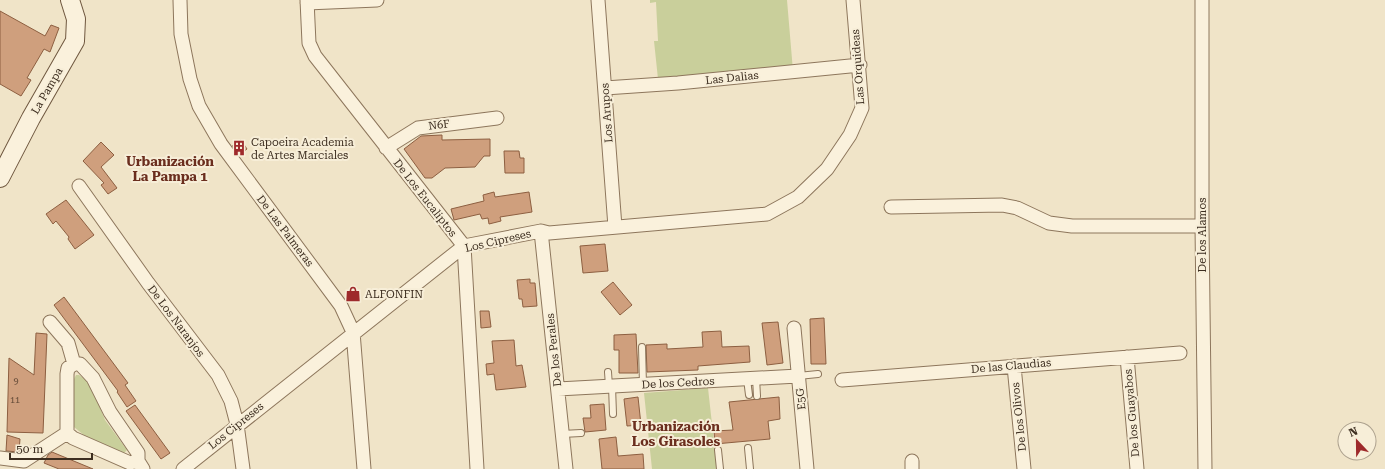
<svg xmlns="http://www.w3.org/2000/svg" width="1385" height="469" font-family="'Roboto Serif',serif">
<rect width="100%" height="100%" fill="#f0e4c8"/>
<!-- green -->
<path fill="#c9cf9b" d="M650 0H787L793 71 658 79 654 41H658L656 2 650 3Z
M76 375H79L90 383 105 420 127 450 124 453 85 436 74 427V379Z
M708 388 717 469H652L644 393Z"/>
<!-- building -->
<path fill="#cf9f7d" stroke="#8d5f41" d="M0 11 45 36 51 25 59 28 50 52 44 49 27 78 31 80 21 96 0 84Z
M442 135V140L490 139V156H484L475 167 445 168 432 178H425L404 149 421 136Z
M241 140 247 149 239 155 232 146Z
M101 142 114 155 101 167 117 188 108 194 101 185 104 183 83 161Z
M504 151H519L520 158H524V173H505Z
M494 192 495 197 529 192 532 212 500 217 501 221 489 224 488 218 482 219 480 214 454 220 451 209 484 201 483 195Z
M66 200 94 235 75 249 68 239 69 237 56 221 53 224 46 214Z
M605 244 608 271 583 273 580 246Z
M530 279V283H535L537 306 523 307 522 299H519L517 280Z
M613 282 632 305 620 315 601 292Z
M64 297 128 383 125 385 136 401 127 407 117 392 118 391 54 305Z
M480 311H489L491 327 481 328Z
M824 318 826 364H811L810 319Z
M778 322 783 363 767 365 762 323Z
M721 331 722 347 749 346 750 362 698 366V370L647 372 646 345 667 344V349L703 347 702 332Z
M36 333 47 334 43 433 7 432 9 358 34 375Z
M636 334 638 373H619V350H614V335Z
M514 340 516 366 522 365 526 387 496 390 494 374 487 375 486 364 494 363 492 341Z
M638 397 641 425 627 426 624 399Z
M779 397 780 419 768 421 770 439 715 444 714 431 733 430 729 402Z
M604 404 606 430 585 432 583 418H591L590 405Z
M135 405 170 453 161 459 126 411Z
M7 435 20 439 19 452 6 451Z
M616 437 618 456 643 454 644 469H602L599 439Z
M52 452 93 469H59L44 463 48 455Z"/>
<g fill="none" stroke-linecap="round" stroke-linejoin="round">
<defs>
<path id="lane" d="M642 347 643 385
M608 372 609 386
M798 376 818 374
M756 378 757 396
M747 379 749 395
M612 386 613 414
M562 434 581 433
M748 448 750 469
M718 450 720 469"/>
<path id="street" d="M180 0 181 34 190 79 199 106 221 144 341 306 353 332 364 469
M307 0 309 43 315 56 464 246 477 469
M598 0 615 227
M1202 0V226L1205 469
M307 3 377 0
M605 88 678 83 860 65
M386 148 418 128 497 118
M79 186 148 283 218 375 231 401 237 424 243 469
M891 207 1002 205 1017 208 1049 223 1072 226H1202
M541 231 566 469
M50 322 68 343 74 364
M794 328 807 469
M1127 357 1137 469
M1014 366 1024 469
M842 380 1180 353
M558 389 798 376
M0 458 24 461 67 433
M138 461 130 463 73 438 67 433V374L68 368 74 364H80L93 378 110 412 138 453V461L143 469
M912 461V469
M183 469 464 246 541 231 549 233 767 214 798 197 827 169 850 135 862 108 853 0"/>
<path id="secondary" d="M0 178 31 118 75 41 76 19 70 0"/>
</defs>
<!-- lane casing -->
<use href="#lane" stroke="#8d765c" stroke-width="8"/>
<!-- street casing -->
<use href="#street" stroke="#8d765c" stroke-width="15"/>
<!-- secondary casing -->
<use href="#secondary" stroke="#6f573f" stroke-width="20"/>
<!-- lane -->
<use href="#lane" stroke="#faf1dc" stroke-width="6"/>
<!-- street -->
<use href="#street" stroke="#faf1dc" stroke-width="13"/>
<!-- secondary -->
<use href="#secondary" stroke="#faf1dc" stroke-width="18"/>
</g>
<!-- icons -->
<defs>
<symbol id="building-bare" viewBox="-9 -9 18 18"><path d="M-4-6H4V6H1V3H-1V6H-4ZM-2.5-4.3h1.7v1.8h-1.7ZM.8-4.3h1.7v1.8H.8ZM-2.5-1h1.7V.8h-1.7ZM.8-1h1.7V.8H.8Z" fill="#9e2a2b" stroke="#f7eed8" stroke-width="2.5" paint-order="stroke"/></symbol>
<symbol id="shop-bare" viewBox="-9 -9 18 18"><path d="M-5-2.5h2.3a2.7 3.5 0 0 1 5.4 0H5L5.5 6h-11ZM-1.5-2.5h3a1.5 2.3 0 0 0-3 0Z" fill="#9e2a2b" stroke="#f7eed8" stroke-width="2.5" paint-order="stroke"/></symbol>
</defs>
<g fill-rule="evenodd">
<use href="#building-bare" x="228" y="137" width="22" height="22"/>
<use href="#shop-bare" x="342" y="283" width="22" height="22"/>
</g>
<g text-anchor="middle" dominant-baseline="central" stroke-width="4" stroke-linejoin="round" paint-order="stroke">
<!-- number labels -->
<g font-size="9" fill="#624a37">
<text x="16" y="381">9</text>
<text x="15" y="400">11</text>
</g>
<!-- street labels -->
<g font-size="11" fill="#3d2e20" stroke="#f7eed8">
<text transform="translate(858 67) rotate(-94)">Las Orquideas</text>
<text transform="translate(732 78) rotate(-6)">Las Dalias</text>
<text transform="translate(47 91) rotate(-60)">La Pampa</text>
<text transform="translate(607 113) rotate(-94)">Los Arupos</text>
<text transform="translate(439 125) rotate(-7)">N6F</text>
<text transform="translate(425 198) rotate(52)">De Los Eucaliptos</text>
<text transform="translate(285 231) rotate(53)">De Las Palmeras</text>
<text transform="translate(1202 235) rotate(-90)">De los Alamos</text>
<text transform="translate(498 241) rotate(-13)">Los Cipreses</text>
<text transform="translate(176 321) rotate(53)">De Los Naranjos</text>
<text transform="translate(554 350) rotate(-96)">De los Perales</text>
<text transform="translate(1011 366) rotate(-5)">De las Claudias</text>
<text transform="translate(678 383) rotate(-3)">De los Cedros</text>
<text transform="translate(801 399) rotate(-96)">E5G</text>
<text transform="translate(1132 413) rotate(-95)">De los Guayabos</text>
<text transform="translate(1019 417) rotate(-96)">De los Olivos</text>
<text transform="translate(236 426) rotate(-39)">Los Cipreses</text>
</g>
<!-- poi labels -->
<g font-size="11" fill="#3d2e20" stroke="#f7eed8" text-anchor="start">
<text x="251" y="142">Capoeira Academia<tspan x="251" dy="13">de Artes Marciales</tspan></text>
<text x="365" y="294">ALFONFIN</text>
</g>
<!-- quarter labels -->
<g font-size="13" font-weight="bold" fill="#6b2e1e" stroke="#f7eed8">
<text x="170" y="161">Urbanización<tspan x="170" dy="15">La Pampa 1</tspan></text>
<text x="676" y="426">Urbanización<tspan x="676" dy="15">Los Girasoles</tspan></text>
</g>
</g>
<!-- north arrow -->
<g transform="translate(1357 441) rotate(338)"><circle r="19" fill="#f7eed8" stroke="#ada18e"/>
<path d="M0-3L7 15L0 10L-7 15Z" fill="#9e2a2b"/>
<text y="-6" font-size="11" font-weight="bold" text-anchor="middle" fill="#3d2e20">N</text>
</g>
<!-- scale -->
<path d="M10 453v6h82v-6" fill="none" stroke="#3d2e20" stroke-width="2"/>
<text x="16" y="453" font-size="12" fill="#3d2e20" stroke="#f7eed8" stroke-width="3" paint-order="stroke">50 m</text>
</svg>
